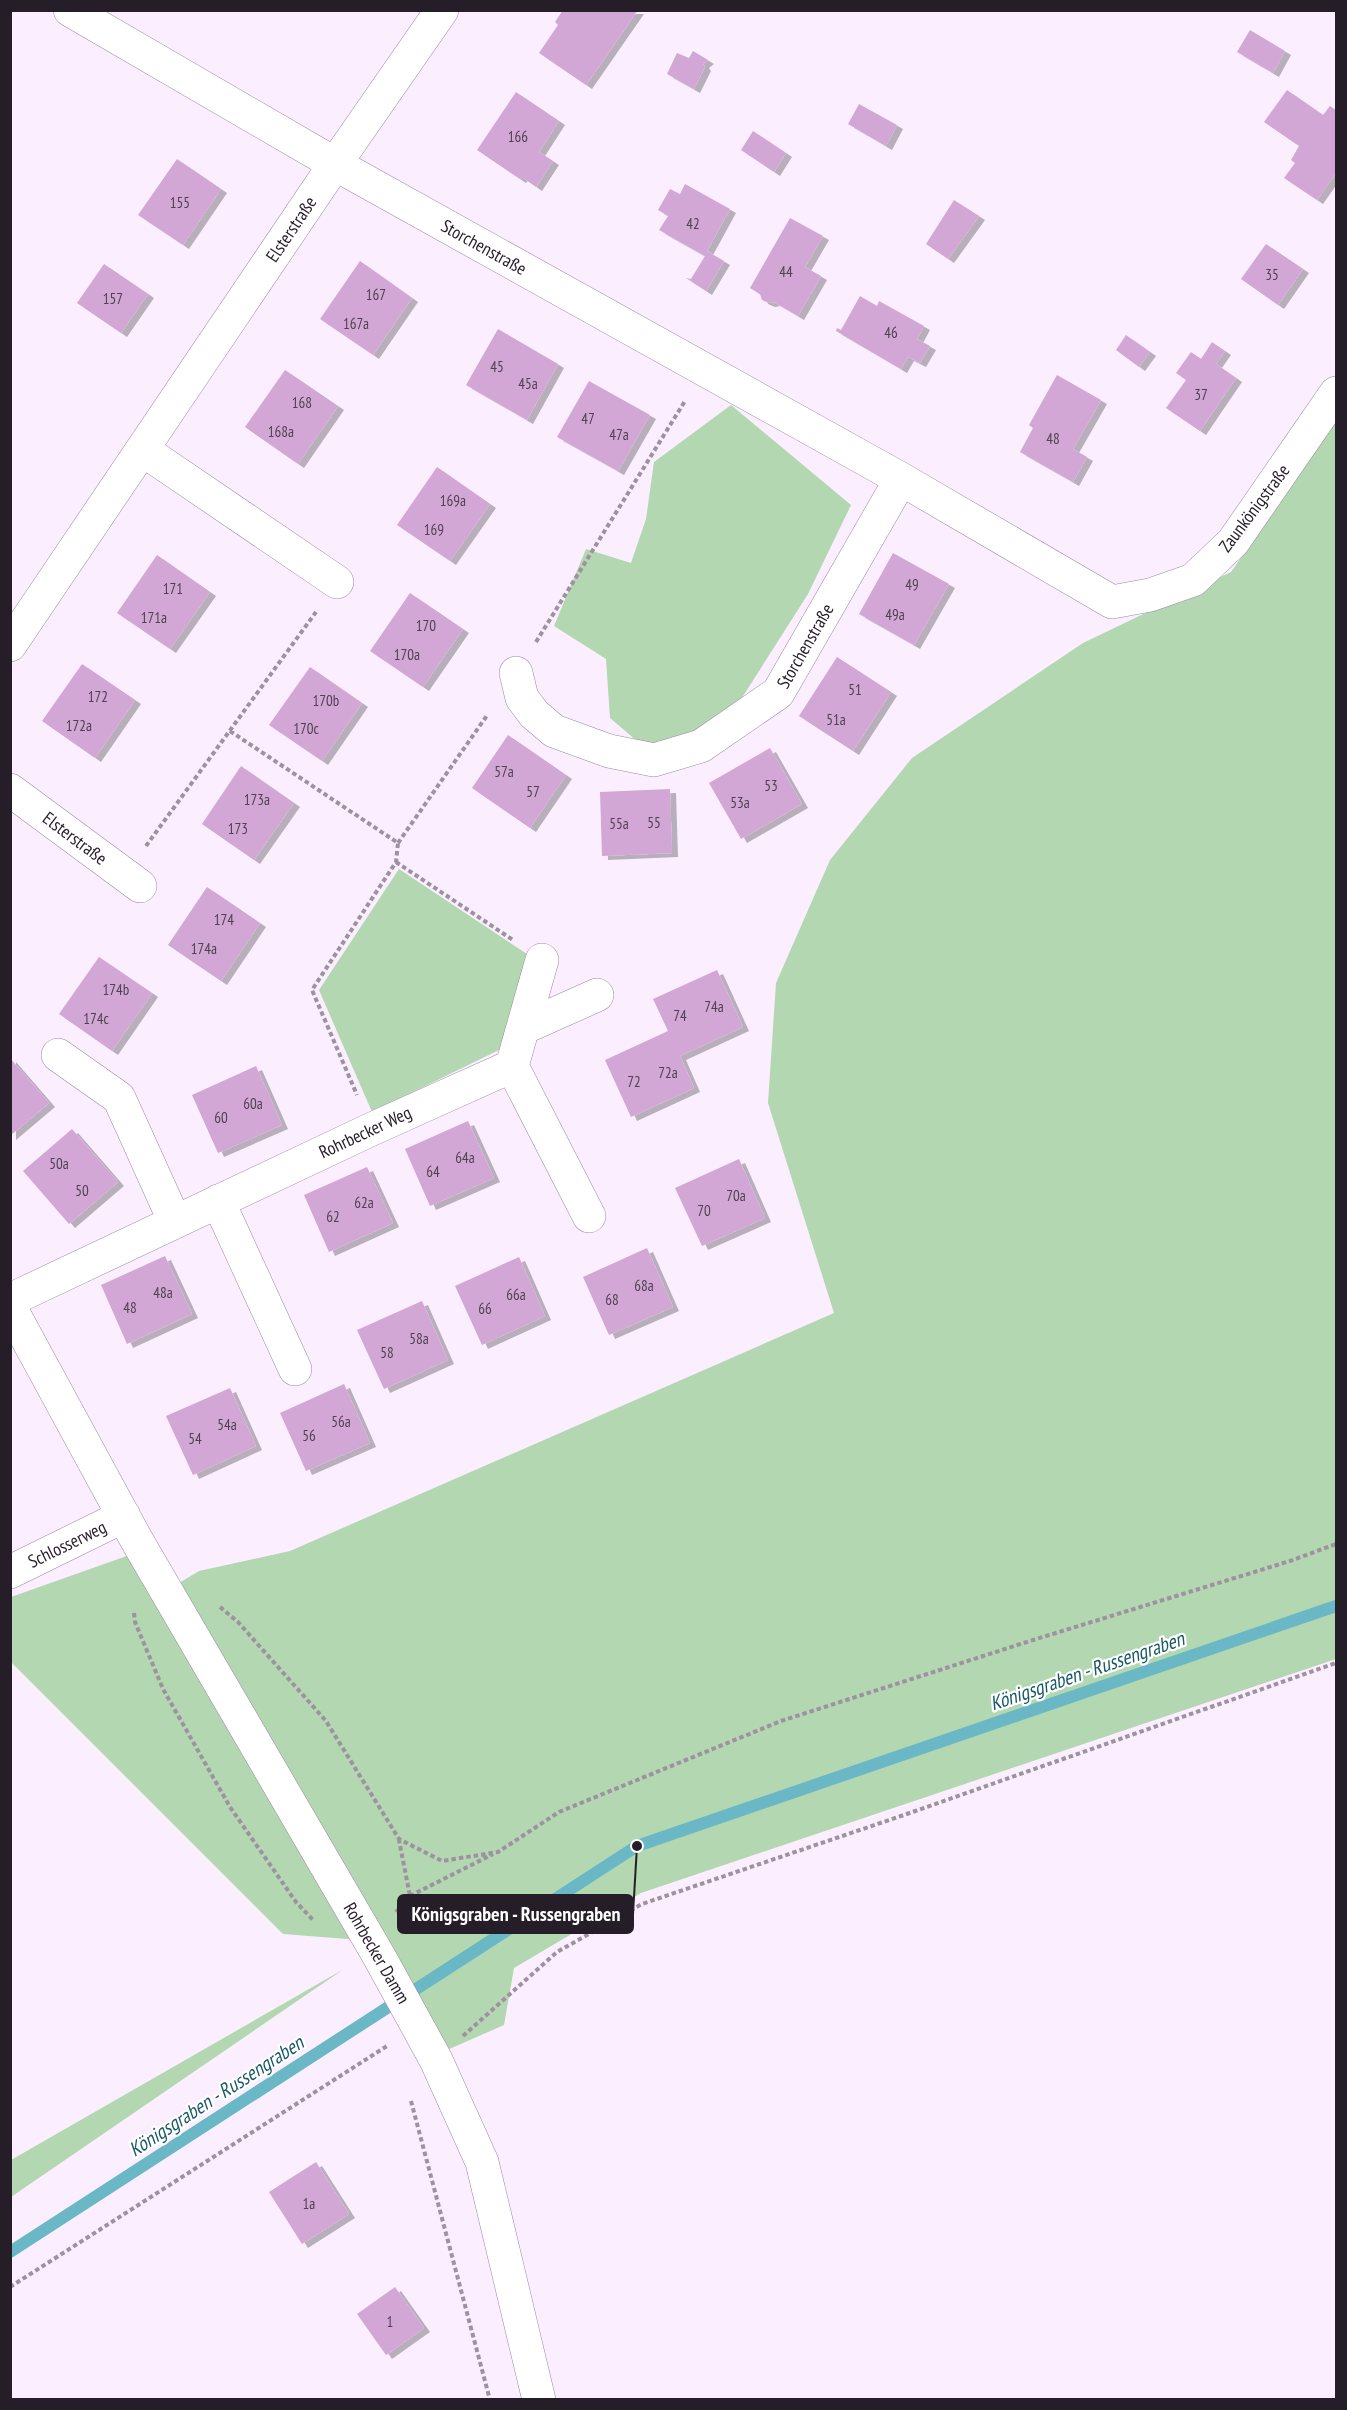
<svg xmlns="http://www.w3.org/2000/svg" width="1347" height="2410" font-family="'PT Sans Narrow',sans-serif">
<defs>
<filter id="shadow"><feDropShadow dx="6" dy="4" stdDeviation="0" flood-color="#0004"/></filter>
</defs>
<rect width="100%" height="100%" fill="#fbeeff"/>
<!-- green -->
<path fill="#b3d7b0" d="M731 405 851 505 808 594 738 704 695 738 651 753 610 718 606 659 554 626 586 549 631 563 646 519 654 462Z
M1336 422V1659L641 1893 514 1968 504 2025 447 2050 386 1942 283 1934 12 1663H11V1597L138 1552 179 1583 199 1571 290 1551 834 1313 768 1103 776 983 830 860 912 758 1083 643 1231 572Z
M399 869 533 958 501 1049 372 1112 319 990Z
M344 1969 11 2197V2160Z"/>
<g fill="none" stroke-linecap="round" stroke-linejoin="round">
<!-- stream -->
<path stroke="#6ab7c6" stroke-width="12" d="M10 2252 637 1846 1336 1606"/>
</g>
<!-- building -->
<path fill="#d2a7d5" filter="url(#shadow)" d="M563 10H638L586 85 539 53 558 25 555 22Z
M1250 30 1285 51 1273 73 1237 52Z
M693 51 708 60 703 64 705 67 694 89 667 74 677 53 689 58Z
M1287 90 1323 115 1330 106 1336 110V173L1317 200 1284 178 1295 163 1291 160 1299 146 1264 122Z
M516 92 559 121 539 152 553 161 536 187 522 177 520 179 477 150Z
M859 104 897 125 886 146 848 124Z
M753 131 786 153 774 172 741 150Z
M177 159 221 189 183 245 138 215Z
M685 184 730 209 707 251 724 261 706 291 686 278 691 279 705 256 659 230 668 216 658 210 670 189 680 194Z
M954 200 979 216 948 259 926 244Z
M790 218 823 236 805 267 821 276 798 316 774 302 769 303 762 300 760 294 750 288Z
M1266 244 1303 269 1278 305 1241 279Z
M360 261 412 298 373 355 320 319Z
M104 264 148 294 121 333 77 303Z
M860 296 877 306 879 301 924 326 917 339 930 346 920 363 908 357 901 369 836 331 837 328 841 330Z
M498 329 558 364 527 420 466 385Z
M1126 335 1150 352 1139 367 1116 350Z
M1212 342 1225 351 1216 364 1236 378 1200 431 1166 408 1186 380 1176 373 1191 352 1201 359Z
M285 370 338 406 298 464 245 427Z
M1057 375 1101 400 1073 449 1087 457 1073 482 1020 452 1033 428 1029 425Z
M589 381 650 415 618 471 557 437Z
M437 467 490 504 450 561 397 525Z
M893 553 949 584 914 645 859 614Z
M157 555 210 592 170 649 117 613Z
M410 593 463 629 423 687 370 651Z
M837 657 891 692 853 751 799 716Z
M82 664 135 700 95 758 42 721Z
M310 667 362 703 322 761 269 725Z
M508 735 566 775 530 828 472 788Z
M770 748 802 804 741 839 709 783Z
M241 766 294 803 254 860 202 824Z
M670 789 672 853 602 856 600 792Z
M207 887 260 923 221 981 168 945Z
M99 957 152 993 112 1051 59 1014Z
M717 970 743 1027 680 1056 694 1088 631 1117 605 1060 668 1031 653 999Z
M10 1058 49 1103 10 1136Z
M256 1066 282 1125 218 1153 192 1095Z
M468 1121 494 1178 430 1206 405 1149Z
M72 1129 118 1182 69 1224 23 1171Z
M739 1159 765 1218 702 1246 675 1188Z
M367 1167 393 1223 329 1252 304 1195Z
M647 1248 673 1307 609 1335 583 1277Z
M165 1256 192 1314 127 1344 101 1285Z
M519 1257 545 1316 482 1345 455 1286Z
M422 1301 448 1360 384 1389 357 1330Z
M344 1384 370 1443 306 1471 280 1413Z
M230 1388 256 1446 193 1475 166 1416Z
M316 2162 349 2214 302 2244 269 2192Z
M395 2287 424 2328 386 2355 357 2314Z"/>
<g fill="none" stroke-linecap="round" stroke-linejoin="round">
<defs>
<path id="street" d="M70 10 335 164 901 479 1112 602 1150 595 1193 580 1233 542 1336 393
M143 450 337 582
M10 645 335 164 442 10
M516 673 522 698 534 714 554 731 609 751 654 760 701 746 778 693 901 479
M10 790 140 886
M523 1028 597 995
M58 1055 119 1098 175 1222
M512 1066 542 960
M218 1201 295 1369
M10 1300 372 1129 512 1066 589 1216
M10 1307 136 1539 380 1958 436 2060 482 2162 539 2400
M10 1572 124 1516"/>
</defs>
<!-- street casing -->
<use href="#street" stroke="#9d89a3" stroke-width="34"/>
<!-- path -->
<path stroke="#9d92a0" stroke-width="4" stroke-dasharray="4.5 3" stroke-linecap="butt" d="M536 642 685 401
M230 731 398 843 396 862 312 990 357 1095
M398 843 488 714
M146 846 316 612
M396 862 513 940
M220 1607 238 1622 326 1721 399 1839 442 1861 498 1852 559 1812 781 1721 1033 1640 1290 1561 1336 1544
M134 1613 135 1622 163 1689 230 1807 296 1902 313 1920
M410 1896 493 1854
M396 1912 410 1896 399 1840
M463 2036 557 1952 642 1904 901 1816 1336 1663
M411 2101 490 2400
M10 2287 387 2046"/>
<!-- street -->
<use href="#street" stroke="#fff" stroke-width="33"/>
</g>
<g text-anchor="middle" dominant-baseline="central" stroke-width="4.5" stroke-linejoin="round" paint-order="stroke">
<!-- number labels -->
<g font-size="15" fill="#504052">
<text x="518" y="136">166</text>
<text x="180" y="202">155</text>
<text x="693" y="223">42</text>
<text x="786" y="271">44</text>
<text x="1272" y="274">35</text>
<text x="376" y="294">167</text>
<text x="113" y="298">157</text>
<text x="356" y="323">167a</text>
<text x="891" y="332">46</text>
<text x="497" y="366">45</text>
<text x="528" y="383">45a</text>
<text x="1201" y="394">37</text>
<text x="302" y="402">168</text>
<text x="588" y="418">47</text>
<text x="281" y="431">168a</text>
<text x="619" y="434">47a</text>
<text x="1053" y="438">48</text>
<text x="453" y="500">169a</text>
<text x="434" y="529">169</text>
<text x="912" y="584">49</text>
<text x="173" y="588">171</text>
<text x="895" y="614">49a</text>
<text x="154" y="617">171a</text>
<text x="426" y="625">170</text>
<text x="407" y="654">170a</text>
<text x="855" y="689">51</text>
<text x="98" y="696">172</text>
<text x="326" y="700">170b</text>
<text x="836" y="719">51a</text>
<text x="79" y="725">172a</text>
<text x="306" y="728">170c</text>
<text x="504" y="771">57a</text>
<text x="771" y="785">53</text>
<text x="533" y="791">57</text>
<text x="257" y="799">173a</text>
<text x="740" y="802">53a</text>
<text x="654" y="822">55</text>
<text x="619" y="823">55a</text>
<text x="238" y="828">173</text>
<text x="224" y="919">174</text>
<text x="204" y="948">174a</text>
<text x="116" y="989">174b</text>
<text x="714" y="1006">74a</text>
<text x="680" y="1015">74</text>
<text x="96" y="1018">174c</text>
<text x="668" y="1072">72a</text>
<text x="634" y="1081">72</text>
<text x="253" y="1103">60a</text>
<text x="221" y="1117">60</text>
<text x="465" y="1157">64a</text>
<text x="59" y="1163">50a</text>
<text x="433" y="1171">64</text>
<text x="82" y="1190">50</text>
<text x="736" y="1195">70a</text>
<text x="364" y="1202">62a</text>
<text x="704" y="1210">70</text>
<text x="333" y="1216">62</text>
<text x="644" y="1285">68a</text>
<text x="163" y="1292">48a</text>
<text x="516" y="1294">66a</text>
<text x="612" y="1299">68</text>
<text x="130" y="1307">48</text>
<text x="485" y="1308">66</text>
<text x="419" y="1338">58a</text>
<text x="387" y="1352">58</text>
<text x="341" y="1421">56a</text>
<text x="227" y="1424">54a</text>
<text x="309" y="1435">56</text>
<text x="195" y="1438">54</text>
<text x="309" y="2203">1a</text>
<text x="390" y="2321">1</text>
</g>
<!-- street labels -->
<g font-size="18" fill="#251d27" stroke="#fff">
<text transform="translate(291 229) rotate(-56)">Elsterstraße</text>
<text transform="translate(484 247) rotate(29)">Storchenstraße</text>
<text transform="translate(1254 508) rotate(-53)">Zaunkönigstraße</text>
<text transform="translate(805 646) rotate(-60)">Storchenstraße</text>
<text transform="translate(75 838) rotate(37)">Elsterstraße</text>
<text transform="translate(365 1132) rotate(-25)">Rohrbecker Weg</text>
<text transform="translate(67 1544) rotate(-26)">Schlosserweg</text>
<text transform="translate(377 1953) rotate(60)">Rohrbecker Damm</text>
</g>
<!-- water labels -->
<g font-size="20" font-style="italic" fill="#195a65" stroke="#fff">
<text transform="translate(1087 1671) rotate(-19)">Königsgraben - Russengraben</text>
<text transform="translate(216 2096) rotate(-33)">Königsgraben - Russengraben</text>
</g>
</g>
<!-- callouts -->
<path fill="none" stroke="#251d27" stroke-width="2" d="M637 1846L633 1914"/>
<circle fill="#251d27" stroke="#fff" stroke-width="2" cx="637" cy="1846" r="6"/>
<rect fill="#251d27" stroke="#251d27" stroke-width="2" x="398" y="1895" width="235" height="38" rx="6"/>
<g font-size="20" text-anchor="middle" font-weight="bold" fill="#fff">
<text x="516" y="1921">Königsgraben - Russengraben</text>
</g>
<!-- border -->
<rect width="1347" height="2410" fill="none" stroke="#251d27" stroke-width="24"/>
</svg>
